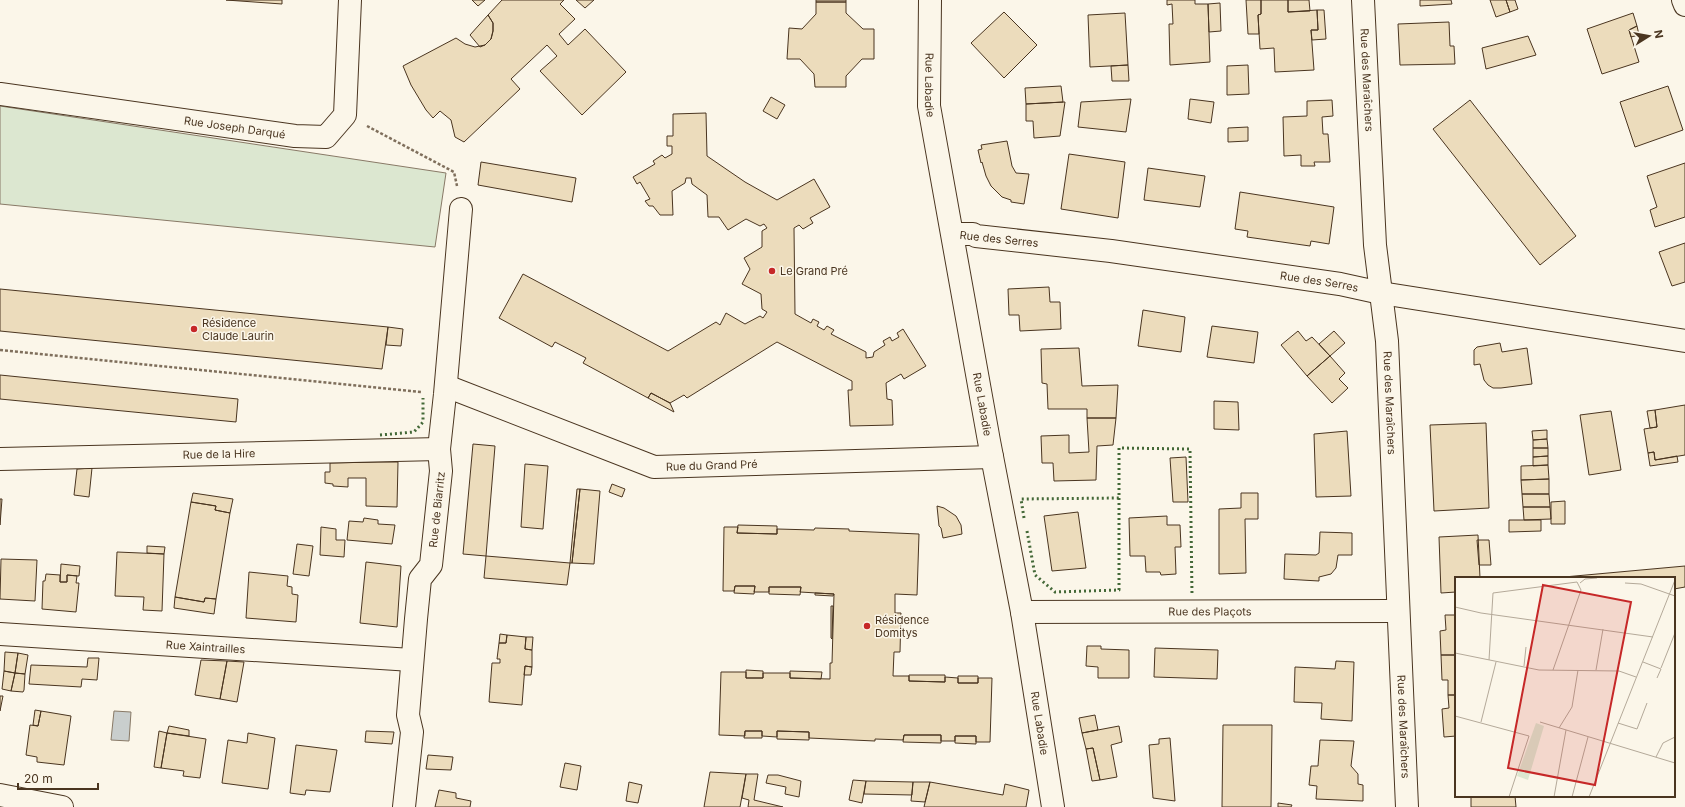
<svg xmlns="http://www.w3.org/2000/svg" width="1685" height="807" font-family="Inter,sans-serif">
<rect width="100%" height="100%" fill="#fbf6e9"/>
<!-- green -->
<path fill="#dce7d0" stroke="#887966" d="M0 106 446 173 435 247 0 204Z"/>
<!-- water -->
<path fill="#c9cecd" stroke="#887966" d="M114 711 131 712 129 741 111 740Z"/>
<!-- building -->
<path fill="#ecdcbc" stroke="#4a3520" d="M226 0H282V4Z
M472 0H485L478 6Z
M502 0H564L560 4 575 19 559 34 568 45 585 29 626 72 582 115 540 71 557 56 547 45 511 79 520 89 464 142 455 137 451 120 440 111 433 118 426 110 411 85 403 66 456 38 465 44 475 47 485 45 491 39 493 31V23L488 15Z
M576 0H594L585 8Z
M816 0H846V2H816Z
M1167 0H1195V4H1208L1210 62 1170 65 1169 24H1173L1172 4 1167 5Z
M1246 0H1261V14L1258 15 1259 34H1248Z
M1261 0H1288V12L1317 10 1318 30H1311L1314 70 1275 72 1274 48 1260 49 1258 15 1261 14Z
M1288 0H1309L1310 11 1288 12Z
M1420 0H1451L1452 4 1420 6Z
M1490 0H1506L1510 12 1496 17Z
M1506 0H1515L1518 9 1510 12Z
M816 2H846V13L863 29H874V59H862L846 76V87H815L814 74 800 59H787L789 28 802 29 816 14Z
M1220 3 1221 31 1209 32 1208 4Z
M1317 10H1324L1326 39 1312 40 1311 30H1318Z
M1004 12 1037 45 1004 78 971 43Z
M1125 13 1128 65 1090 67 1088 15Z
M1633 13 1637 26 1629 30 1639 62 1602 74 1587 29Z
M488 15 493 23V31L491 39 485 45 480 47 470 35Z
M1449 22 1450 46H1454L1455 64 1400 65 1398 24Z
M1637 26 1639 35 1631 37 1629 30Z
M1528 36 1536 55 1486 69 1482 48Z
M1128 65 1129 81H1112L1111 66Z
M1248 65 1249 94 1227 95V66Z
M1061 86 1063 102 1026 104 1025 88Z
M1668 86 1683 130 1635 147 1620 102Z
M771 97 785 105 777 119 763 111Z
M1131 99 1126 132 1078 127 1081 102Z
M1190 99 1214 102 1211 123 1188 119Z
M1332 100 1333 116 1322 117 1323 134H1328L1330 162H1314L1315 166H1301V155L1284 156 1283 117 1307 116V101Z
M1470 100 1576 236 1540 265 1433 129Z
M1065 102 1060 136 1034 138 1033 121H1026V104Z
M706 113 707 156 745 182 777 200 814 179 830 207 810 218 813 223 803 229 799 225 794 228 795 314 811 323 813 319 819 322 817 326 824 330 827 326 834 330 831 334 866 352V358L873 357 874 352 885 345 883 341 890 337 892 341 899 337 897 333 903 329 926 366 904 379 901 374 886 383 887 399 892 400 893 425 850 426 848 390H852V381L777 342 687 398 684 395 670 403 651 393 648 398 583 363 586 358 555 342 552 347 499 318 523 274 668 351 716 322 720 325 726 313 745 324 760 316 763 318 767 312 762 309 761 294 742 284 750 269 744 258 762 247V231L767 228 764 224 760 226 746 219 728 230 719 217H708L707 195 692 184 691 178H686L685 183 672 191 673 215H660L653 206H649L645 201 650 199 640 182 637 184 633 177 655 164 653 161 662 155 665 158 672 154V146H667V136H673V114Z
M1248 127V141L1228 142V128Z
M1007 141 1012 166 1016 173 1029 174 1024 204 1011 202V200L1002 197 991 186 986 176 982 162 981 163 978 150 982 149 981 145Z
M1069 154 1125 162 1118 218 1061 209Z
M481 162 576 178 572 202 478 185Z
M1685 163V217L1655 227 1650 210 1657 207 1647 176Z
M1148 168 1205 176 1200 207 1144 200Z
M1240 192 1334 207 1329 244 1311 241 1310 246 1247 237 1248 231 1235 229Z
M1685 243V282L1672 286 1659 252Z
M1049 287 1050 302H1060L1061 329 1020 331 1019 315H1009L1008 289Z
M0 289 388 327 382 369 0 331Z
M1143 310 1185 317 1181 352 1138 346Z
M1212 326 1258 332 1254 363 1207 357Z
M388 327 403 329 401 346 386 345Z
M1298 331 1306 341 1312 337 1330 356 1307 376 1281 345Z
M1334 331 1345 343 1330 356 1319 344Z
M1500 343 1502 352 1527 348 1532 384 1501 388H1493L1488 385 1484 380 1480 364 1474 365V350L1477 347Z
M1079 348 1082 386 1118 385 1116 418H1087V409H1048L1047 384 1042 383 1041 349Z
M1330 356 1345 373 1339 379 1348 388 1332 403 1307 376Z
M0 375 238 399 236 422 0 399Z
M651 393 670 403 674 412 648 398Z
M1214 401 1238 402 1239 430 1214 429Z
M1685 405V455L1655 460 1654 452 1648 453 1644 429 1657 427 1655 410Z
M1655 410 1657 427 1650 428 1647 411Z
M1611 411 1621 470 1589 475 1580 415Z
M1087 418H1116L1113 445 1097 446 1096 480 1054 481 1053 463H1042L1041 436 1069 435V453L1089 452Z
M1486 423 1489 508 1434 511 1430 425Z
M1547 430V439L1533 440 1532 431Z
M1347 431 1351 496 1316 497 1314 434Z
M1547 439 1548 448H1533V440Z
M473 444 495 446 486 556 463 554Z
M1533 448H1548V456L1533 457Z
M1654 452 1655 460 1677 456 1678 462 1650 466 1648 453Z
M1548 456V465L1533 466V457Z
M1186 457 1188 502H1173L1170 458Z
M378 462H398L397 507 366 506V478H348V487L333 486V484L325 483V472H330V463Z
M525 464 548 466 543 529 521 527Z
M1548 465 1549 479 1521 480V466Z
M92 468 89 497 74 495 77 469Z
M1549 479V494H1522L1521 480Z
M612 484 625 489 622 497 609 492Z
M577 489H580L572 563H570Z
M580 489 600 491 594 564 572 563Z
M193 493 233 499 230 513 215 510 216 506 191 502Z
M1241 493H1258V519H1245L1246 573 1219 574V509L1241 508Z
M1522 494H1549L1550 507H1523Z
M0 499H2L0 525Z
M1565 501V524H1551V502Z
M191 502 216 506 215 510 230 513 216 599 205 598 204 602 175 597Z
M937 506 944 508 956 516 961 525 962 534 943 538 941 528 939 526Z
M1523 507H1550L1551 519 1524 520Z
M1078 512 1086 568 1052 571 1044 516Z
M1167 516V525H1180L1181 547H1175L1176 574 1161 575 1160 572H1146L1145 556H1130L1129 518Z
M364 518 378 520V524L395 525 392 544 347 540 349 521 363 522Z
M1509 520H1541V531L1509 532Z
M738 525 777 526V534L737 533Z
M321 527 336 529V540H345L344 557 320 555Z
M724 527H738L737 533 777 534V529L814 530 815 528 849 529V531L919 534 917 595 895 594V613H901L900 652H894L893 676H909V681L945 682V677L958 678V683H978V678H992L990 742H976V736H955V741H941V735H904L903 740 875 739V741L809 738V732L777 731V737L762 736V731H745V736L719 735 721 672H746V678H763V673H790V678L830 679V663H832L834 594 800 592 801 587H769V592H754L755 586H735L734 591H723Z
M1320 532 1352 533V555H1338L1336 568 1331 574 1319 577V581L1284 579 1285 554 1316 555 1319 553Z
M1478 535 1480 578H1456V592L1441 593 1439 537Z
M1477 540H1489L1491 565H1479Z
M297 544 313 546 309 576 293 574Z
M147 546 165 547 164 554 147 553Z
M117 552 164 554 162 611 143 610 144 597 115 596Z
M486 556 570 563 567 585 484 578Z
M1 559 37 560 35 601 0 599Z
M366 562 401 566 397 627 360 623Z
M61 564 80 566 79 576 67 575V582H60Z
M1685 566V587L1674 589V578H1553Z
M249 572 288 576 287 586 292 587V594L298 595 296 622 246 618Z
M46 574 60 575V582H67V575L77 576 76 583H79L76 612 42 609 43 581H45Z
M735 586H755L754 594 734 593Z
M769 587H801L800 595 769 594Z
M815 593 834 594 833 596 815 595Z
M175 597 204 602 205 598 216 599 214 614 174 608Z
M831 606H833L832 639 831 638Z
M1445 615H1456V655H1441L1440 631 1446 630Z
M500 634 507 635 506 643H499Z
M507 635 526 637 525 649 532 650V667L525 666 522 705 489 702 492 663H500V659H497L499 643H506Z
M526 637H533L532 650 525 649Z
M1087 646H1101V649L1129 650V678H1098V667L1086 666Z
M1155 648 1218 650 1217 679 1154 677Z
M5 652 18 653 15 673 4 671Z
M18 653 28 655 25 674 15 673Z
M1441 655H1456V695H1448V680H1442Z
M88 658H99L97 680 82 679 81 687 29 684 31 665 87 667Z
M201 660 227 661 220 699 195 695Z
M227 661 244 662 237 702 220 699Z
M1336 661 1354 662 1352 721 1321 719 1322 703 1294 702 1295 667 1335 669Z
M525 666 532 667 531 675H524Z
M746 670 763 671V678H746Z
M4 671 15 673 11 691 2 689Z
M790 671 822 672 821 679 790 678Z
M15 673 25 674 24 690 23 692 11 691Z
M909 675H945V682L909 681Z
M958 676H978V683H958Z
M1448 695H1456V736L1444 737 1442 709 1449 708Z
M0 696H3L0 711Z
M35 710 41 711 38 726 33 725Z
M41 711 71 716 64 765 37 762V757L26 755 30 725 38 726Z
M1095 715 1098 730 1082 733 1079 718Z
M1223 725H1272L1271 807H1222Z
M169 726 189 730V736L167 733Z
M1119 726 1122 742 1111 745 1117 777 1100 780 1093 748 1086 749 1082 733Z
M159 731 167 733 161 768 154 767Z
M366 731 394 732 392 744 365 742Z
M745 731H762V738H744Z
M777 731 809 732V740L777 739Z
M167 733 206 739 200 778 183 776 184 771 161 768Z
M248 733 275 738 268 789 222 783 228 740 247 743Z
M904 735H941V743L903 742Z
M955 736H976V744L955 743Z
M1170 738 1175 801 1153 798 1149 745 1159 744V739Z
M1320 740 1354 741 1351 766 1358 774V784L1363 785V801L1316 799 1317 786 1309 785 1311 766H1318Z
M296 745 337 750 330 792 306 790 305 795 290 793Z
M1093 748 1100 780 1092 781 1086 749Z
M428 755 453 757 451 770 426 769Z
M565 763 581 766 577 790 560 787Z
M710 772 746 774 740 807H704Z
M746 774H758L754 800 783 807H748L749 800 742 798Z
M768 775H778L801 781 799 797 785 794 786 787 766 783Z
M853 780 866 781 862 803 849 800Z
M866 781 913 782 912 795 864 794Z
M629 782 642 785 638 803 626 801Z
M913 782H930L925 802 911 801Z
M930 782 1003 795 1005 784 1029 790 1026 807H924Z
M439 790 456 793V798L471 801 470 807H435Z
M1471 796H1515L1516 807H1471Z
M1278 803 1292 805 1291 807H1278Z"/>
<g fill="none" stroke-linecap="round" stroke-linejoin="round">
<defs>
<g id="street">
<path id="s1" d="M930 0 929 106 989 441 1022 612 1053 807"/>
<path id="s2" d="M1363 0 1375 245 1387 341 1407 807"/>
<path d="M1683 0 1685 5"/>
<path id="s3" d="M0 94 295 136 326 137 345 115 350 0"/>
<path id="s4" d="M953 234H973L976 236 1111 251 1340 284 1381 293 1685 341"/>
<path id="s5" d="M446 386 654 467 992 457"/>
<path id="s6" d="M0 459 439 449"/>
<path id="s7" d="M1022 612 1398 611"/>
<path id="s8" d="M0 634 412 660"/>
<path id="s9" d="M404 807 412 732 408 715 416 619 420 579 431 565 441 471 439 449 445 394 461 209"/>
</g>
<path id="secondary" d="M0 795 62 807"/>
</defs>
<!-- street casing -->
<use href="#street" stroke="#4a3520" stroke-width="24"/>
<!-- secondary casing -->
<use href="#secondary" stroke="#4a3520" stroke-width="24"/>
<!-- path -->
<path stroke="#7f6f5c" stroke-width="2.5" stroke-dasharray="3 2" stroke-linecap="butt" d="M367 126 454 172 457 186
M0 350 421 392"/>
<!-- street -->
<use href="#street" stroke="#fbf6e9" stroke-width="22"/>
<!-- secondary -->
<use href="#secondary" stroke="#fbf6e9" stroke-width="22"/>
<!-- hedge -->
<path stroke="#436837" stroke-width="3" stroke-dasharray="2 3" stroke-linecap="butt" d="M380 435 414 432 423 422V398
M1024 518 1021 499 1119 498
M1027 531 1035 575 1055 592 1119 590V448L1190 449 1192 595"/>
</g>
<!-- markers -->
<g fill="#c62828" stroke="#fbf6e9" stroke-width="1.5">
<circle cx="772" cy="271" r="4"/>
<circle cx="194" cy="329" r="4"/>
<circle cx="867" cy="626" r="4"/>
</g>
<g text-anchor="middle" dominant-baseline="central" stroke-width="3" stroke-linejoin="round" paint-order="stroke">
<!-- street labels -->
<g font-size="11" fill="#4a3520" stroke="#fbf6e9">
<text stroke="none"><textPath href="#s2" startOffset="80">Rue des Maraîchers</textPath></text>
<text stroke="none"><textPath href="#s1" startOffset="85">Rue Labadie</textPath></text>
<text stroke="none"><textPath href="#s3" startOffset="237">Rue Joseph Darqué</textPath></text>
<text transform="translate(999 239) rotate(6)">Rue des Serres</text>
<text stroke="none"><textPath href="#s4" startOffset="370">Rue des Serres</textPath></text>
<text stroke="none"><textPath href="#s2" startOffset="404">Rue des Maraîchers</textPath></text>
<text stroke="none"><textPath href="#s1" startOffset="409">Rue Labadie</textPath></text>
<text stroke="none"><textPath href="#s6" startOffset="219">Rue de la Hire</textPath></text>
<text stroke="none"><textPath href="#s5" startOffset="281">Rue du Grand Pré</textPath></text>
<text stroke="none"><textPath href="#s9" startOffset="303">Rue de Biarritz</textPath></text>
<text stroke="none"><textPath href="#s7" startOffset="188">Rue des Plaçots</textPath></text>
<text stroke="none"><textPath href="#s8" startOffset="206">Rue Xaintrailles</textPath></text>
<text stroke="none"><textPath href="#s1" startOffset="733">Rue Labadie</textPath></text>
<text stroke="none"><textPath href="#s2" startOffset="728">Rue des Maraîchers</textPath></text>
</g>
<!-- poi labels -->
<g font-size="11" fill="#4a3520" stroke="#fbf6e9" text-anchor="start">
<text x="780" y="271">Le Grand Pré</text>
<text x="202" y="323">Résidence<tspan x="202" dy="13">Claude Laurin</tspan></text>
<text x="875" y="620">Résidence<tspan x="875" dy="13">Domitys</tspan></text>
</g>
</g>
<!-- overview -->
<g transform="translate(1455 577)">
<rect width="220" height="220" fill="#fbf6e9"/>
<path d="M81 146 89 149 73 203 62 199Z" fill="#dce7d0"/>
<path fill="none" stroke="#b4a999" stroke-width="1" d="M125 6 130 2 142 1M170 6 186 7 220 19M0 30 26 36 198 60M0 76 84 93 164 94 181 100M34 83 38 16 122 5 126 13 98 93M188 85 206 92 202 101M69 89 71 70M206 91 220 56M141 93 148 52M0 139 74 159 54 220M26 145 41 85M85 145 220 186M163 146 182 152 192 126M104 151 117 130 123 93M201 180 208 166 220 160M99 220 111 153M117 220 133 160M134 220 220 3"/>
<path fill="#c62828" fill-opacity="0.15" stroke="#c62828" stroke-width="2" d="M88 8 176 25 140 208 53 191Z"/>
<rect width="220" height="220" fill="none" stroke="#4a3520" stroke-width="2"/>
</g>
<!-- north arrow -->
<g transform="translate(1649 36) rotate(79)" stroke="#fbf6e9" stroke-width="3" paint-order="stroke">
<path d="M0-3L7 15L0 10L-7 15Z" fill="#4a3520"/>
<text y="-6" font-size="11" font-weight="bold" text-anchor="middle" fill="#4a3520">N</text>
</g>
<!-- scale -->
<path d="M18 783v6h80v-6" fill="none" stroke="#4a3520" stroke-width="2"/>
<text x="24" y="783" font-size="12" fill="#4a3520" stroke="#fbf6e9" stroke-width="3" paint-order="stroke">20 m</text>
</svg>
